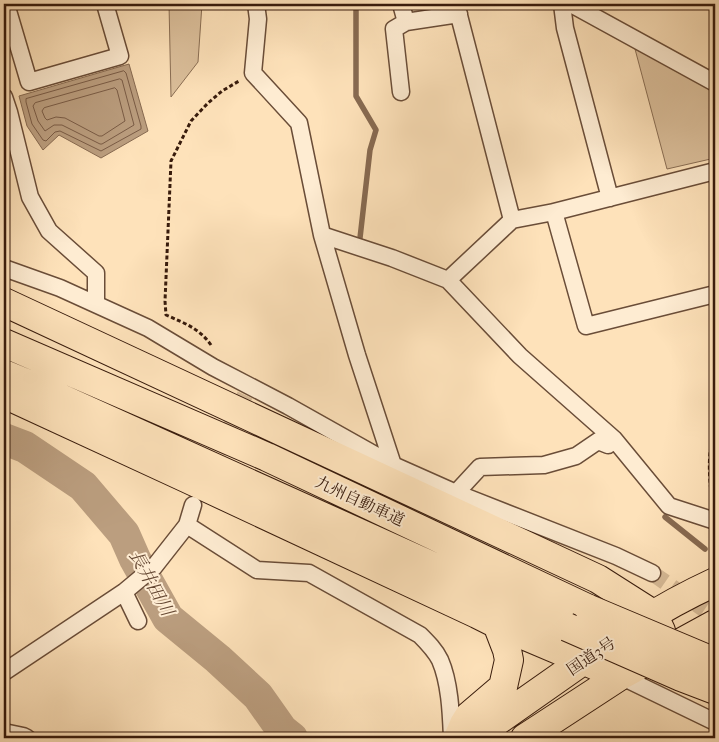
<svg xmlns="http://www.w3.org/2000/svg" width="719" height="742" font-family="'IM FELL French Canon','Noto Serif JP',serif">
<rect width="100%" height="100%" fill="#fee2ba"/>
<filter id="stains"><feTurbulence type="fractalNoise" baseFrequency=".004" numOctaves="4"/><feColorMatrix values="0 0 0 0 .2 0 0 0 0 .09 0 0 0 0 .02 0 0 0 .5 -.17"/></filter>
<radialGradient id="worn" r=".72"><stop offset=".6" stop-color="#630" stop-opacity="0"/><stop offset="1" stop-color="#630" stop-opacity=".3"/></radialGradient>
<!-- green -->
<path fill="#dcc09c" stroke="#8a6e54" d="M169 4H202L198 62 171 97Z
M635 49 715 91V158L667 169Z"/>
<!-- water -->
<path fill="#bb9e7f" stroke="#876a51" d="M129 64 148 131 101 158 59 135 43 150 27 126 19 96Z"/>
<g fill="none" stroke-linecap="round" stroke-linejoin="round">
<!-- shore -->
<path stroke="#7a5c46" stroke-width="1" d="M124 71 126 73 141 126V129L101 151 60 131 55 132 46 141 43 140 32 124 26 102V99Z
M120 79 122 80 134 125 102 144H100L62 125H54L45 131 38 121 33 106 35 103Z
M115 88 117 90 125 121 102 136H99L65 118 56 117 47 120 45 118 42 111 44 108Z"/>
<!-- stream -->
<path stroke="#876a51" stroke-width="5.5" d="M356 4V96L376 130 370 150 360 238
M665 517 705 549"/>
<!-- river -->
<path stroke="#bb9e7f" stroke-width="32" d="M4 439 25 447 83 486 124 534 135 559 168 618 218 659 258 696 282 730 292 738"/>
<!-- street-tunnel -->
<path stroke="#d6ba97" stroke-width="16" stroke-dasharray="16 8" stroke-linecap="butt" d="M208 474 245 395
M652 573 715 617"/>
<defs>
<path id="street" d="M6 4 29 82 120 56 105 4
M256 4 258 19 253 73 299 123 322 235 357 355 393 465
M401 4 406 22
M456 4 512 220
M562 4 565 28 610 198
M571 4 715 83
M401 92 394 29 406 22 459 14
M4 97 9 112 30 197 49 231 96 273V304
M554 212 586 326 715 294
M322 235 392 258 448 280 520 356 614 439 669 506 715 521
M4 268 60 288 148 328 213 367 288 406 393 465 456 493 480 467 544 465 576 456 598 441 608 445 614 439
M448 280 512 220 554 212 715 171
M456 493 616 556 652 573
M187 525 257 570 309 573 420 635C428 643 435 650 440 660 450 683 451 714 452 738
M124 592 138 621
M4 672 124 592 154 567 187 525 193 505
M620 676 715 722
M4 732 23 736 27 738"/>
<path id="highway" d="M4 302 598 579 653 614 661 631 665 652
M4 343 267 457 589 609
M4 374 45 391 567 627
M4 394 188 479 477 614 497 624 620 676
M638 624C663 608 689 594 715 582
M458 738 464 724 469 716 503 687 509 660 507 650 497 624
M473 738 594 653
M525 738 620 676 715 624"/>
</defs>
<!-- street casing -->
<use href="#street" stroke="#6a4d38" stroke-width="19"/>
<!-- highway casing -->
<use href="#highway" stroke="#381b0c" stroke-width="30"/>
<!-- path -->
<path stroke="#381b0c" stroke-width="3" stroke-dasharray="4 2.5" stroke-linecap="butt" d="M211 345C199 328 184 323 166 315L165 301 171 161 191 121 208 103 222 91 239 81
M712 502C710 484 706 451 715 435
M262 738 265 736"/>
<!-- street -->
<use href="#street" stroke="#feecd2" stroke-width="16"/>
<!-- highway -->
<use href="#highway" stroke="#fee2ba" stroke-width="28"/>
<defs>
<path id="highway-bridge" d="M589 609 715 662
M567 627 681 677 715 690"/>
</defs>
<!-- highway-bridge casing -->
<use href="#highway-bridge" stroke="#381b0c" stroke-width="30" stroke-linecap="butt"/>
<!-- highway-bridge -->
<use href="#highway-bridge" stroke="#fee2ba" stroke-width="28"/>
</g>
<g text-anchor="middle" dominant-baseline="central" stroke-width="4" stroke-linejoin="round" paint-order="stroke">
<!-- street labels -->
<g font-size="16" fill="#381b0c" stroke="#feecd2">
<text transform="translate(360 501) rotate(25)">九州自動車道</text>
<text transform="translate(591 656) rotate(-34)">国道3号</text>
</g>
<!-- water labels -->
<g font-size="18" font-style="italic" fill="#664934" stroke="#feecd2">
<text transform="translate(151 583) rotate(61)">長井田川</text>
</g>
</g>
<!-- margin -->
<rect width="719" height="742" fill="none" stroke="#fee2ba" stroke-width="20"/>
<rect x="5" y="5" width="709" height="732" fill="none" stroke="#381b0c" stroke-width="2.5"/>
<rect x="10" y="10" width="699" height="722" fill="none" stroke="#381b0c"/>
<rect width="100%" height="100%" filter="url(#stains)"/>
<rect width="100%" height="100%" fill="url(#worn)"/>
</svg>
